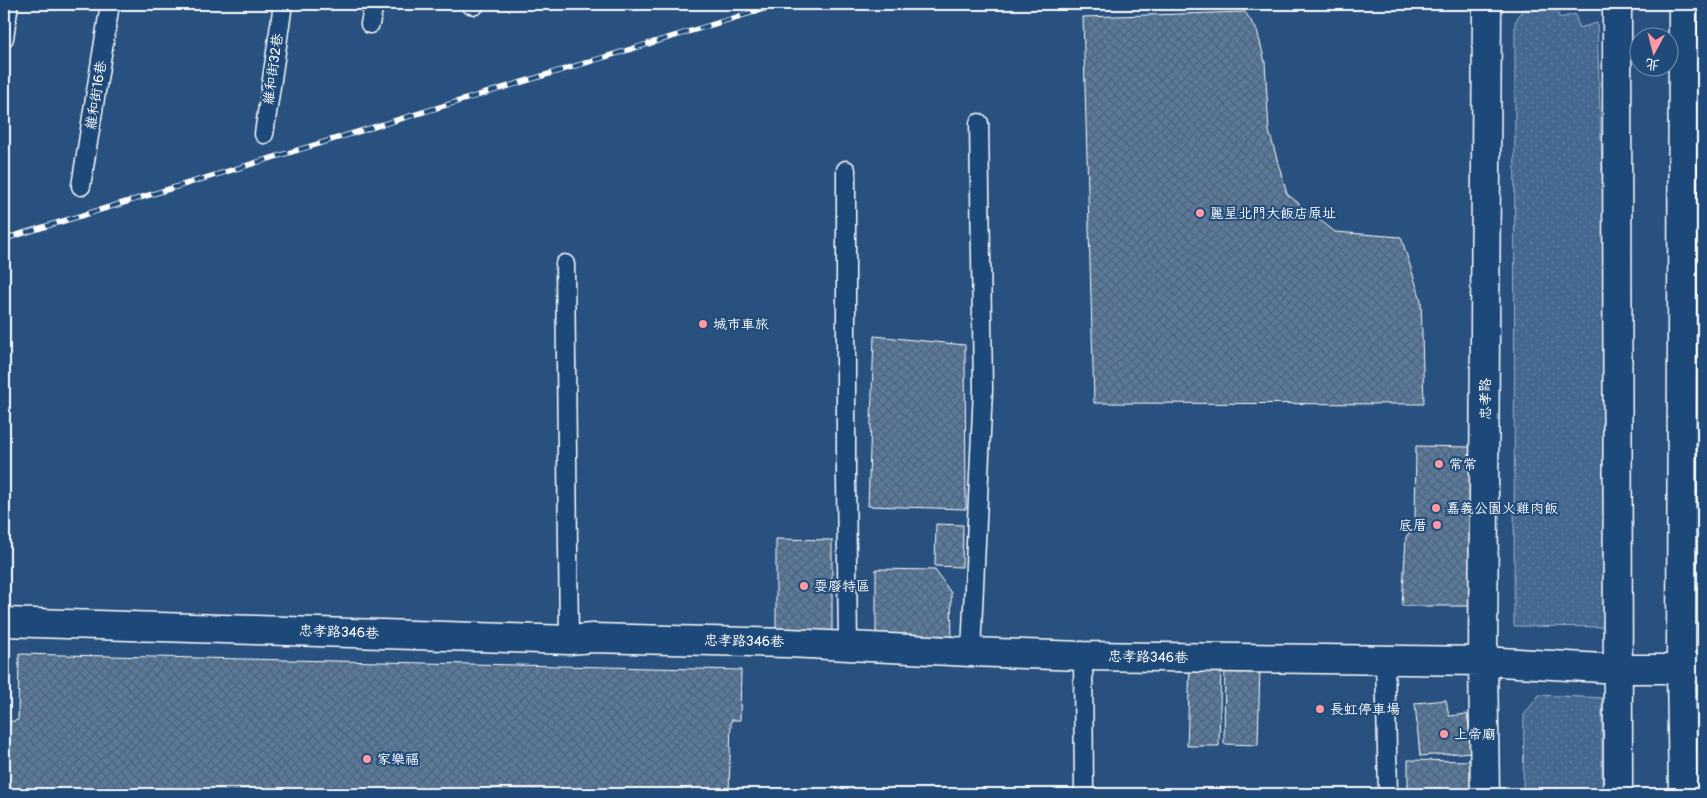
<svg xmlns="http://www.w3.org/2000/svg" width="1707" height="798" font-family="Pangolin,'LXGW WenKai TC',sans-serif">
<defs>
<pattern id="grass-dots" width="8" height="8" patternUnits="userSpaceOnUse" patternTransform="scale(1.25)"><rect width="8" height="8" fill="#446890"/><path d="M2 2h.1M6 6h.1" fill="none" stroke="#607fa1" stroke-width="1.8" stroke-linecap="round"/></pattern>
<pattern id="building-cross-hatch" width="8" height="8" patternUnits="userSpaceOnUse" patternTransform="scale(1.25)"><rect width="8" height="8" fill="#5a7a9d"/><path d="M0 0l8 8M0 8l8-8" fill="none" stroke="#536374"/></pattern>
</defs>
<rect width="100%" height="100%" fill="#28517f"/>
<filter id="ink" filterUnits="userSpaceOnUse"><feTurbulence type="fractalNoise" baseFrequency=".02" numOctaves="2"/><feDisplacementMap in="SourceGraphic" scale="10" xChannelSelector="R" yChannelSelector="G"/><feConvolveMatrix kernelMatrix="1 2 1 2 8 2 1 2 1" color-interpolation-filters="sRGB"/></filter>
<g filter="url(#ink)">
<!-- grass -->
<path fill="url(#grass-dots)" stroke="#a2b4c8" d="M1525 4H1553L1560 18 1575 14 1579 28 1597 23 1607 318 1609 627 1514 626 1515 23Z
M1539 695 1602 698V794H1523L1524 715Z"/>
<!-- building -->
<path fill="url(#building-cross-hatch)" stroke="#fff" d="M1245 12 1257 30 1265 62 1269 131 1287 194 1335 232 1401 237 1421 300 1424 404 1094 403 1083 17Z
M874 336 965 345 966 509 868 506Z
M1416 446 1472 447V606H1402L1406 537 1415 525Z
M936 524 963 525 962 567 935 566Z
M776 539 832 540V632H776Z
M876 569 935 570 951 593 952 643 876 640Z
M19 654 741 670 740 720H731L729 794H4V723L18 720Z
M1225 662 1260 663 1258 745 1224 744Z
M1190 664 1221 665 1219 746H1187Z
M1446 700 1449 716 1467 714 1473 752 1420 756 1415 703Z
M1408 760 1474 761V791L1408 790Z"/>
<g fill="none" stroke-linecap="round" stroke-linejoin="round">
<defs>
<path id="lane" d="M470 4 475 5
M370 24 374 4
M4 38 9 4
M264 134 283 4
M846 170V479L848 646
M81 186 110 4
M565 264 569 640
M971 652 983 389 979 123
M1083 656 1084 794
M1385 659 1388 794"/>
<path id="street" d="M4 622 569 640 592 638 788 643 971 652 1083 656 1483 661 1619 669H1681L1703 667
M1485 794 1483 661 1487 4"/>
<path id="secondary" d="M1617 4 1618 794
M1683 794 1681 669 1683 4"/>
</defs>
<!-- lane casing -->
<use href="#lane" stroke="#fff" stroke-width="21"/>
<!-- street casing -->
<use href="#street" stroke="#fff" stroke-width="31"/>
<!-- secondary casing -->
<use href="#secondary" stroke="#fff" stroke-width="31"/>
<!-- lane -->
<use href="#lane" stroke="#1f4a7a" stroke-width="18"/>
<!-- street -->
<use href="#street" stroke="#1f4a7a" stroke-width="28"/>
<!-- secondary -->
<use href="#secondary" stroke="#1f4a7a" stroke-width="28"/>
<defs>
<path id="rail" d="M4 239 780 4"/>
</defs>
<!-- rail casing -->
<use href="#rail" stroke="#fff" stroke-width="5.5"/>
<!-- rail -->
<use href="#rail" stroke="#1f4a7a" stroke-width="4" stroke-dasharray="11" stroke-linecap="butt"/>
</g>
</g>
<!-- markers -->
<g fill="#ff9aa2" stroke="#1f4a7a" stroke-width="2">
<circle cx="1200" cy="213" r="5"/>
<circle cx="703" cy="324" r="5"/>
<circle cx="1439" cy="464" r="5"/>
<circle cx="1436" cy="508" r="5"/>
<circle cx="1437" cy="525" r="5"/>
<circle cx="804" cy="586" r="5"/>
<circle cx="1320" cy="709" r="5"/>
<circle cx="1444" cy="734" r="5"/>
<circle cx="367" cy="759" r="5"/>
</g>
<g text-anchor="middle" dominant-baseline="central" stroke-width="4" stroke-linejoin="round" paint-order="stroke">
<!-- street labels -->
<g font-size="14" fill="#fff" stroke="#1f4a7a">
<text transform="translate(273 69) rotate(-82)">維和街32巷</text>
<text transform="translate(96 95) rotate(-81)">維和街16巷</text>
<text transform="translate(1485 399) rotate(-90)">忠孝路</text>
<text transform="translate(339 632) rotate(2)">忠孝路346巷</text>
<text transform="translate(744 641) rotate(1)">忠孝路346巷</text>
<text transform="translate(1148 657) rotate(1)">忠孝路346巷</text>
</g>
<!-- poi labels -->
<g font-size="14" fill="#fff" stroke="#1f4a7a" text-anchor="start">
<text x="1210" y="213">麗星北門大飯店原址</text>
<text x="713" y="324">城市車旅</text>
<text x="1449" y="464">常常</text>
<text x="1446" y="508">嘉義公園火雞肉飯</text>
<text x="1427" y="525" text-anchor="end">底厝</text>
<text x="814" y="586">耍廢特區</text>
<text x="1330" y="709">長虹停車場</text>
<text x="1454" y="734">上帝廟</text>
<text x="377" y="759">家樂福</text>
</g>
</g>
<!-- margin -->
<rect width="1707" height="798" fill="none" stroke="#1f4a7a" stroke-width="20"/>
<rect x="10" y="10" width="1687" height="778" fill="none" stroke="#fff" stroke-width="2" filter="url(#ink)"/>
<!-- north arrow -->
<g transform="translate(1654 52) rotate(187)"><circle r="24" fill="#1f4a7a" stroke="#7992af"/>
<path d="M0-4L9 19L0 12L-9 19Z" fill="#ff9aa2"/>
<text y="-8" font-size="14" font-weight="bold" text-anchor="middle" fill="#ffffff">北</text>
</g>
</svg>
